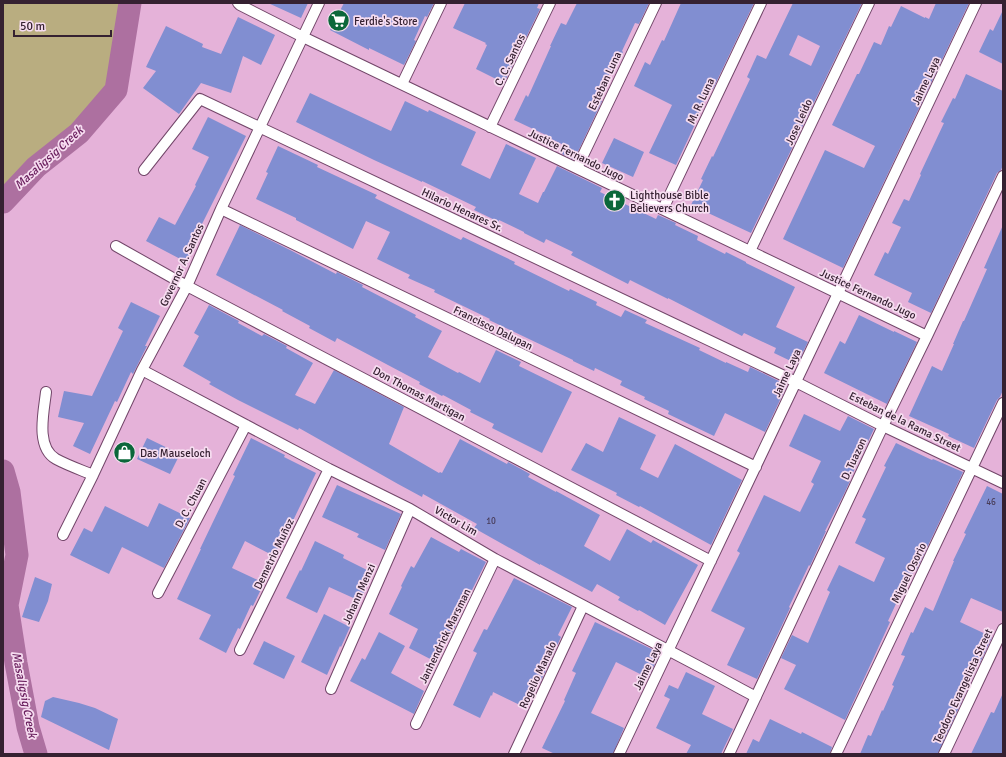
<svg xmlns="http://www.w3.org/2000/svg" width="1006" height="757" font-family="Signika,sans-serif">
<rect width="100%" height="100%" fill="#e5b2d9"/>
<!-- green -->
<path fill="#b9ad80" d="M3 3H130L116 90 79 133 37 167 3 202Z"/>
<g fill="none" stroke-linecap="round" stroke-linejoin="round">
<!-- river -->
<path stroke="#ad70a0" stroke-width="23" d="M3 202 36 167 79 133 116 90 130 3
M3 471 9 492 17 555 7 605 16 663 28 727 36 754"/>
</g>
<!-- building -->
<path fill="#818ed1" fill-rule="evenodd" d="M268 3H308L301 18Z
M344 3H434L427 17 425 16 414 40 416 41 404 65 369 48V50L330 30Z
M465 3H539L537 8 540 9 504 83 476 69 487 45 485 44 486 43 453 28Z
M577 3H649L639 24 635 23 622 51 623 52 613 75 610 73 598 99 602 101 574 160 562 154 566 146 547 137 548 136 514 120 526 95 528 97 551 46H550L561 23 566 25Z
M681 3H754L713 89 710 88 695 121 696 122 676 165 649 153 672 105 634 86 645 62 650 65 662 40 664 41Z
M793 3H862L751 233 691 205 703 180 701 179 712 156 713 157 750 79 747 77 757 55 766 59ZM798 35 820 46 811 66 789 55Z
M936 3H969L843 268 783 239 825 150 864 168 875 146 832 125 857 74H859L874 42 881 45 889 26 891 27 901 6 925 18V17L929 19Z
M1003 10V64L979 52 990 29 993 31Z
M238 17 275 35 261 65 243 56 231 93 201 83 179 114 143 88 156 71 146 67 166 26 203 44 202 47 221 54Z
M966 74 1003 91V165L1001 170 997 173 931 313 908 302 912 293 874 275 885 252 888 254 901 227 892 223 904 199 909 201 921 175 920 174 944 123 941 122 953 98 955 99Z
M310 93 391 131 405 101 428 112 429 110 476 132 461 165 490 179 506 144 536 158 519 194 538 203 543 192H544L557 166 602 188 600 192 656 219 658 215 676 223 675 225 698 236 697 240 725 254 726 252 746 262V263L795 287 776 327 808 342 797 364 774 353 776 348 744 333 742 336 668 298V299L630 280 628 284 571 255 573 252 546 239 544 243 524 233V232L499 220V222L474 210 476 207 422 181V182L374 160 296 122Z
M208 117 246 136 196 236 198 237 186 262 146 241 159 217 175 225 196 186 195 185 209 157 192 149Z
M614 138 644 152 633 177 602 163Z
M278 146 318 165 317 167 377 195 375 198 461 240 463 237 515 262 514 264 569 291 570 289 597 302 596 305 621 317 625 310 647 320 645 323 700 348 699 350 726 363V362L748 372 750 367 787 385 765 432 725 413 714 436 668 414 669 411 644 399 645 397 620 385 622 381 595 368 594 371 573 361V360L489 320 490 319 434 292 435 290 408 278 410 275 377 259 390 232 366 221 353 249 296 220V218L256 199 268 173 266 172Z
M240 225 292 251 336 274 337 272 363 285 362 287 416 315 415 317 442 331 428 357 458 373 459 372 480 383 496 350 521 362 519 366 572 392 542 453 492 428 494 424 470 412 471 410 443 395 442 396 419 384 420 382 337 338 335 342 309 328 310 326 282 311 283 310 216 275Z
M1003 225V390L1000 397 997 400 974 448 948 436 949 434 909 416 932 366 942 371 954 344H953L963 321H964L987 269 984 268Z
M131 302 160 316 145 346H147L133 374 131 372 117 402 115 401 90 454 73 446 84 423 58 417 64 391 92 396 123 331 118 328Z
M209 305 239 321 238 323 262 336 264 334 287 346 286 348 313 363 295 395 315 404 334 370 404 407 389 444 439 473 440 472 442 473 460 439 507 464 508 462 521 469 530 474 528 477 556 492V491L600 515 584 546 610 561 627 529 651 543 653 540 698 565 665 625 639 610 638 611 618 600 620 597 597 584 592 592 540 564V565L474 528 477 524 423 494 422 497 398 484 299 428 298 430 238 400 209 384 211 382 183 366 199 336 194 333Z
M859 315 894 332V331L917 342 887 404 824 373 840 341 845 344Z
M804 414 840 431 848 416 874 429 849 481H850L844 494 825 531H826L810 566 809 565 789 607 790 608 757 679 727 665 745 628 711 611 740 553 737 551 764 495 800 512 814 484 811 482 821 461 789 446Z
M619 417 656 435 640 469 658 478 675 444 742 480 711 545 640 506 639 507 616 495 617 493 571 470 586 443 603 452Z
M147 438 180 454 170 474 137 459Z
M251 438 285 455 284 457 316 473 288 531 287 530 274 556 245 541 232 568 264 583 253 606 251 605 240 629 238 628 226 653 199 639 211 615 177 599 201 549H200L235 476 233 475Z
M896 443 932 460 933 459 963 472 916 571 914 570 904 595 901 593 888 621 890 622 845 720 784 689 796 665 781 658 792 635 808 643 830 592 827 590 839 565 874 582 885 558 855 543 866 519 862 517 886 467 884 466Z
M337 485 401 514 385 550 357 537 359 534 322 517Z
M987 486 1003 494V612L971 598 969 602 960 622 992 637 980 663H979L938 754H860L868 735 871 736 882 710 883 711 894 686 892 685 905 656 901 655 911 632 913 633 925 607 933 611 954 561H953L966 534 964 533Z
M159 503 190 518 164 568 122 547 109 574 70 555 84 528 92 532 105 506 148 527Z
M431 537 459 552 461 549 486 562 458 618 459 619 449 639 446 638 434 661 409 648 418 629 389 614 402 587 401 586 411 566 414 568Z
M315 541 344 555 343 558 373 573 360 601 329 587 317 613 286 598 300 570 301 571Z
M35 577 52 584 48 601 39 622 22 617Z
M514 578 572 607 558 635 561 637 540 683 538 682 526 708 493 692 492 696 491 695 480 718 453 705 477 653 473 651 484 629 487 630Z
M324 614 350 627 341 647 340 646 327 675 301 662Z
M595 622 660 653 648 678 616 662 591 713 624 728 613 754H555L542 748 565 701 564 700 576 673 572 671Z
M379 632 405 646 391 673 424 691 414 714 350 681 362 658 365 660Z
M264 641 295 656 284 679 253 664Z
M686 672 715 686 702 714 733 729 721 754H686L691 745 656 728 670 699 664 696 669 685 678 689Z
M1003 693V754H971L991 712 994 713Z
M53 697 79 703 95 708 118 719 109 750 41 717 45 701Z
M770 719 801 734 802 732 832 747 830 754H746L753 739 759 742Z"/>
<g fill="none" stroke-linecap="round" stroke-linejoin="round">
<defs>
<path id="minor" d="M238 3 240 5 303 37 927 336
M402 84 441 3
M490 127 550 3
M577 168 656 3
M144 170 200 99 782 375 883 426 1003 483
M221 209 756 467
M663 209 761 3
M116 246 187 286 711 561
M750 251 869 3
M142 370 329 469 410 509 495 559 719 677 741 689 756 697
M46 392C44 411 35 447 56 459 67 465 81 470 93 475
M63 535 93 475 142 370 187 286 221 209 319 3
M158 593 246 425
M240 650 329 469
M331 689 410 509
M416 724 495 559
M514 754 583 606
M619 754 976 3
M729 754 883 426 927 336 1003 176
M836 754 1003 403
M944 754 1003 629"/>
</defs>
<!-- minor casing -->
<use href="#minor" stroke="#724669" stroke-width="12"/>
<!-- minor -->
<use href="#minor" stroke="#fff" stroke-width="10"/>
</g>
<!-- icons -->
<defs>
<symbol id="supermarket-disc" viewBox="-11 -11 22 22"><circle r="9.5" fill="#0b673a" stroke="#f6dcf0"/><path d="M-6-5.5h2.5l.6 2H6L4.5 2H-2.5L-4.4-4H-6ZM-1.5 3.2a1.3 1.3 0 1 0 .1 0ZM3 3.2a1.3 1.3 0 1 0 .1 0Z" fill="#fff"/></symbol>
<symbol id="church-disc" viewBox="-11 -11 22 22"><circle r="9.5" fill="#0b673a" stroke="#f6dcf0"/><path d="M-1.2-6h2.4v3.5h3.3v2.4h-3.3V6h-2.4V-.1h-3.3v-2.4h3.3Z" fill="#fff"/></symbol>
<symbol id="shop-disc" viewBox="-11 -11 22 22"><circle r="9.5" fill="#0b673a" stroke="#f6dcf0"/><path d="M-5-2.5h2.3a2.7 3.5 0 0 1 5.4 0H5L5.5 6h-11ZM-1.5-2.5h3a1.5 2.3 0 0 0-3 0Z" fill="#fff"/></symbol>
</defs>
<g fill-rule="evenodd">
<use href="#supermarket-disc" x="326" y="8" width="25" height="25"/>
<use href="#church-disc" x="602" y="188" width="25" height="25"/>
<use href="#shop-disc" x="112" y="440" width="25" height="25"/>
</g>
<g text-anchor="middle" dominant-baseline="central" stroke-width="3.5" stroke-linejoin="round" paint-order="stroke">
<!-- number labels -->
<g font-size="9" fill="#483c59">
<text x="991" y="502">46</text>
<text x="491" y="521">10</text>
</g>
<!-- poi labels -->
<g font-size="11" fill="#352131" stroke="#f6dcf0" text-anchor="start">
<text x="354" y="21">Ferdie's Store</text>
<text x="630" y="195">Lighthouse Bible<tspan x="630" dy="13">Believers Church</tspan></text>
<text x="140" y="453">Das Mauseloch</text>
</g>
<!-- street labels -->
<g font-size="11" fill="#352131" stroke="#f6dcf0">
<text transform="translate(510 60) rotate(-64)">C. C. Santos</text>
<text transform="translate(605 81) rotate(-65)">Esteban Luna</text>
<text transform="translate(926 81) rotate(-65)">Jaime Laya</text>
<text transform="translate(701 101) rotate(-65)">M. R. Luna</text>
<text transform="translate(799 122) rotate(-65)">Jose Leido</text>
<text transform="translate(576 155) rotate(26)">Justice Fernando Jugo</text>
<text transform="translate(462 210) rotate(25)">Hilario Henares Sr.</text>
<text transform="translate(182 265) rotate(-65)">Governor A. Santos</text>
<text transform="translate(868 294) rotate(25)">Justice Fernando Jugo</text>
<text transform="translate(493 328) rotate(26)">Francisco Dalupan</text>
<text transform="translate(787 373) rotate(-65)">Jaime Laya</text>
<text transform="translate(419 394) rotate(28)">Don Thomas Martigan</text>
<text transform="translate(905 422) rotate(26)">Esteban de la Rama Street</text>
<text transform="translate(854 459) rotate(-65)">D. Tuazon</text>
<text transform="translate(191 503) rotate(-62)">D. C. Chuan</text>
<text transform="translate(456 521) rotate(30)">Victor Lim</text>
<text transform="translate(274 554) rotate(-64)">Demetrio Muñoz</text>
<text transform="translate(909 573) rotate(-64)">Miguel Osorio</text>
<text transform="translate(359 594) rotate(-66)">Johann Menzi</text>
<text transform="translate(445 636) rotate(-64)">Janhendrick Marsman</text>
<text transform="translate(648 666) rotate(-64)">Jaime Laya</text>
<text transform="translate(538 675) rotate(-65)">Rogelio Manalo</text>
<text transform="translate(963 686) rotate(-65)">Teodoro Evangelista Street</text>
</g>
<!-- water labels -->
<g font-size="12" font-style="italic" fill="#681d5c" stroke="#f6dcf0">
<text transform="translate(49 158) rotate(-42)">Masaligsig Creek</text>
<text transform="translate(24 695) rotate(79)">Masaligsig Creek</text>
</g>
</g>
<!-- border -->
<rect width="1006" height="757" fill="none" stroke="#352131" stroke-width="8"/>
<!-- scale -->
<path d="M14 30v6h97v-6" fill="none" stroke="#352131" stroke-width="2"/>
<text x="20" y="30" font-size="12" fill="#352131" stroke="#f6dcf0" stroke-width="3" paint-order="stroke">50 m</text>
</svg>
